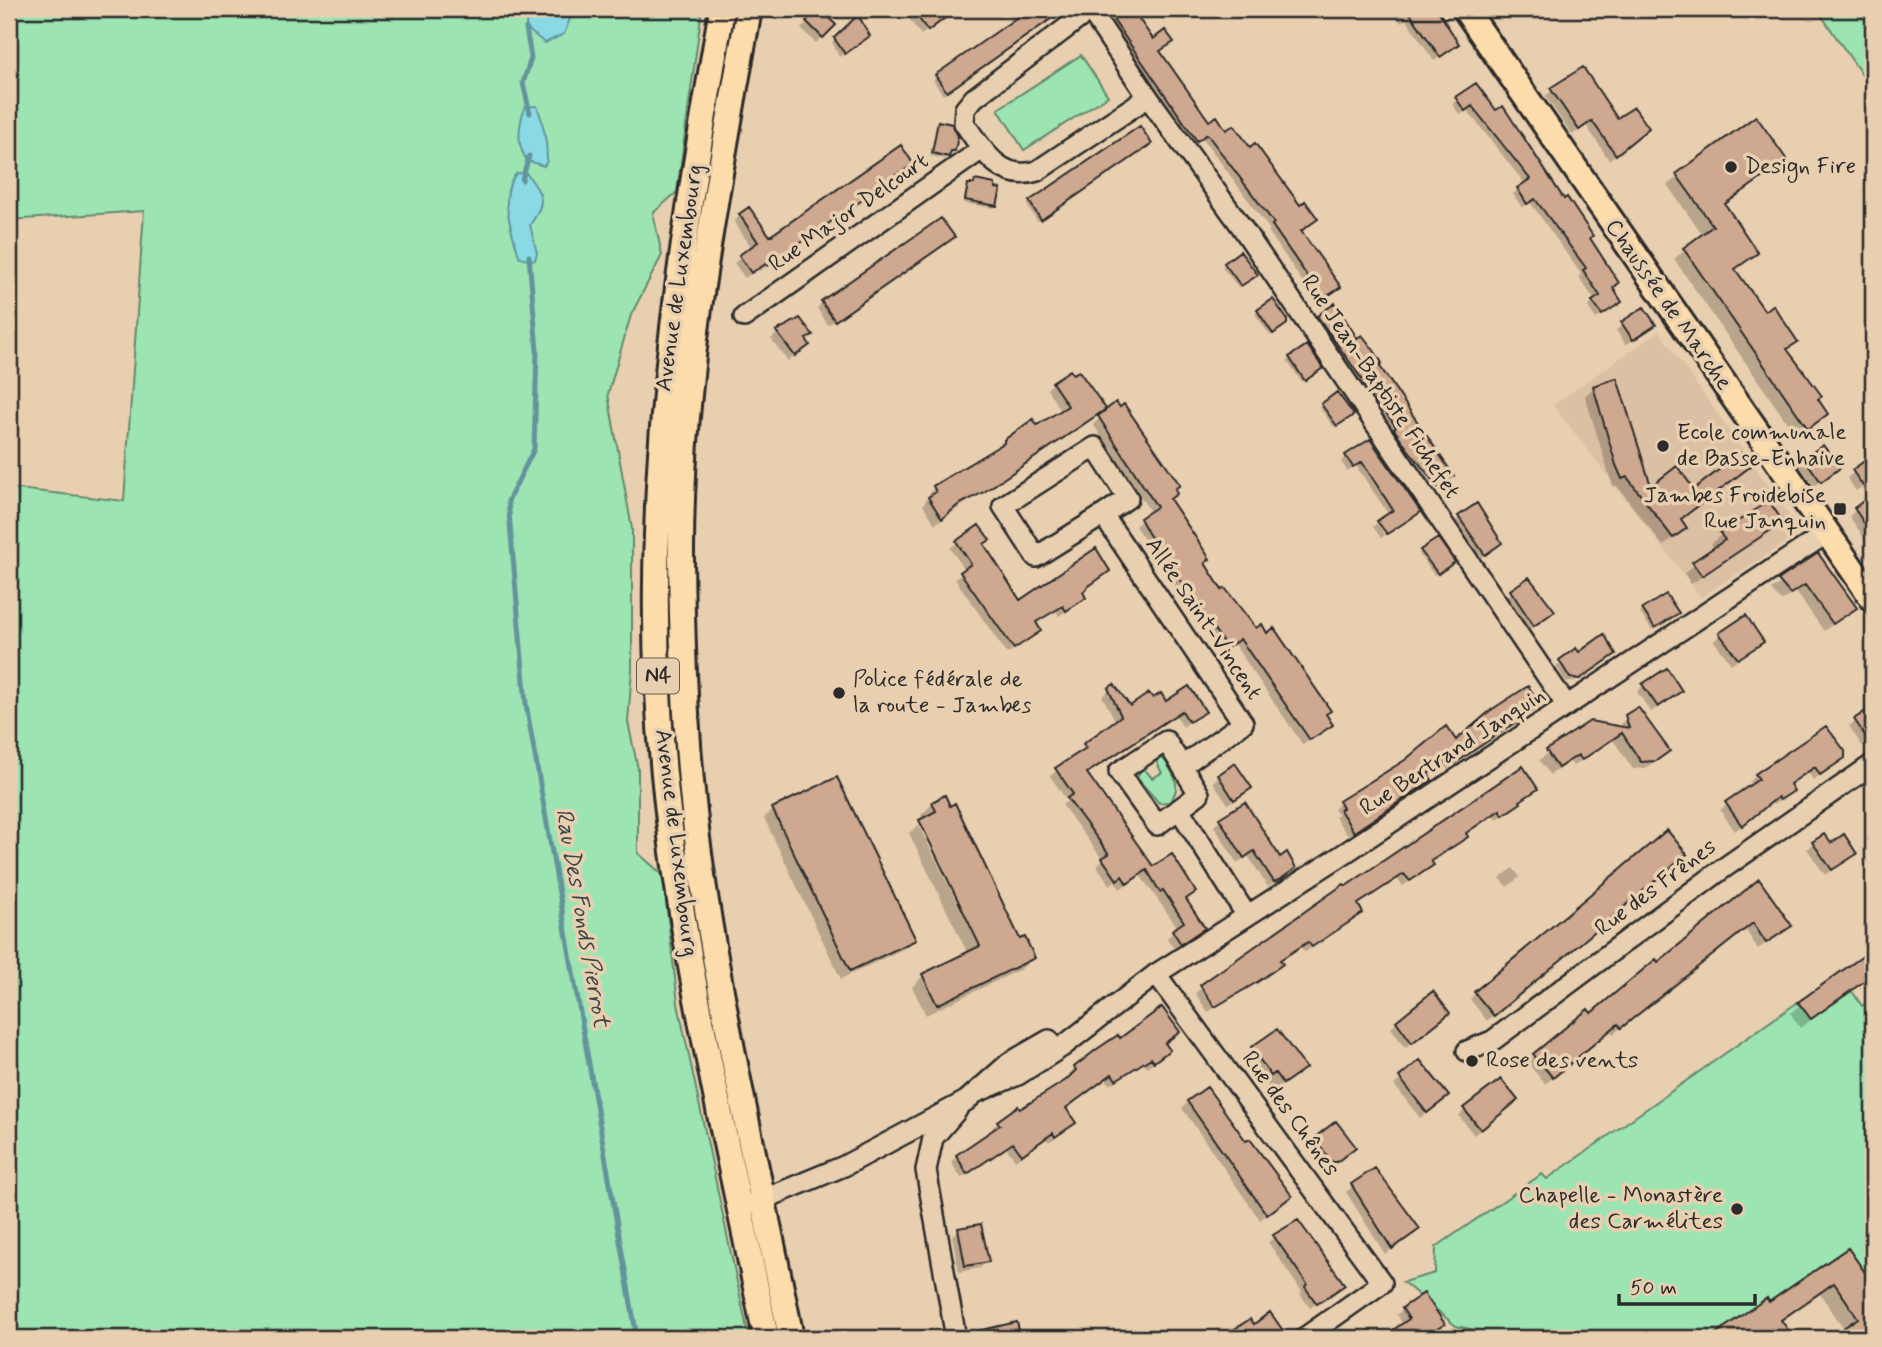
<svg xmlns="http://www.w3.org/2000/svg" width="1882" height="1347" font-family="Mynerve,sans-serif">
<rect width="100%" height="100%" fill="#e8cfb0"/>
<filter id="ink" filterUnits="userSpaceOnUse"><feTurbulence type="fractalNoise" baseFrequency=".0143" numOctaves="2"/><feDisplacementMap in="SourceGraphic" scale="14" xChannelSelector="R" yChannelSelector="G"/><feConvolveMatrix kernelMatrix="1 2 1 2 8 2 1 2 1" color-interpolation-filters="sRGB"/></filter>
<g filter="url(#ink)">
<!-- built -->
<path fill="#dcc0a4" d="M1659 331 1796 525 1790 540 1701 597 1553 405Z"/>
<!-- green -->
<path fill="#9ce4b2" stroke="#64886e" stroke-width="2" d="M9 9H702L677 192 653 213 662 255 631 315 608 394 632 529V669L628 722 638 769V853L663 875 678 1004 749 1338H9V488L124 501 144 211 9 220Z
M1817 9H1873V91Z
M1081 55 1108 96 1024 150 998 109Z
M1155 759H1164C1174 774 1183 788 1169 802L1159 803 1137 778 1142 766 1152 778 1162 773Z
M1852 991 1862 1006 1873 999V1284L1848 1248 1769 1302 1767 1299 1709 1338H1482L1484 1332 1456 1326 1403 1282 1435 1273 1436 1247 1542 1174 1547 1179 1798 1002 1811 1019Z"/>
<!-- water -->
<path fill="#8adae6" stroke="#64949b" stroke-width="2" d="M527 9H574L564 34 545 43 526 28Z
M537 106C544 124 547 142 547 161L544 166 528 161C515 146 519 124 525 107Z
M517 173 527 174C544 197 546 201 530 225L537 253 535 260 529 261 519 256C512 231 497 194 517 173Z"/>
<!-- shadow -->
<path fill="#0003" fill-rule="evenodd" d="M902 9H936L943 18 921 35Z
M1029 9H1064L943 95 933 80 937 76Z
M1126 9H1130L1152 41H1172L1159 52 1209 123 1299 232 1334 292 1317 303 1268 231 1270 230 1202 137 1191 145 1110 27 1111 21Z
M1391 9H1427L1451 49 1434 61 1406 19 1401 23Z
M819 11 831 28 816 43 801 29Z
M857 18 863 41 839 57 832 42Z
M1582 69 1617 120 1640 134 1609 160 1586 125 1572 135 1545 96Z
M1476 85 1588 239 1611 289 1614 307 1596 319 1588 307 1595 301 1579 277 1581 274 1530 202 1522 208 1513 194 1525 184 1467 110 1460 115 1452 104Z
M1756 119 1785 160 1724 206 1755 253 1734 270 1765 313 1795 342 1786 351 1826 414 1797 437 1674 259 1703 235 1667 185Z
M938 123 953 151 945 159 930 156Z
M1140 129 1148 146 1037 221 1027 205 1030 203Z
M912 165 866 193 861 200 760 271 759 269 745 278 734 263 752 248 734 222 740 215 770 238Z
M975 182 995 206 993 208 963 203 966 188Z
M947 243 828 325 817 308 823 302Z
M1240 254 1253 277 1238 287 1222 267Z
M1273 301 1282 327 1270 335 1255 314Z
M1644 309 1654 324 1626 345 1616 330Z
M1318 317 1357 340 1377 365 1448 480 1433 490 1403 453 1367 395 1314 321Z
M777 333 810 335 805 340 808 345 788 361 771 339Z
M1306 347 1318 371 1302 382 1287 361Z
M1053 383 1097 415 935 524 923 505 934 487 1005 441 1062 412 1047 389Z
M1594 387 1650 489 1694 492 1749 466 1680 520 1685 527 1663 546 1617 486 1613 487 1585 396Z
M1116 405 1173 490 1168 500 1222 592 1256 631 1267 635 1331 725 1303 745 1234 644 1220 652 1135 526 1151 513 1093 424Z
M1322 405 1349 418 1334 427 1319 407Z
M1369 441 1418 512 1388 533 1380 521 1389 515 1356 466 1347 471 1341 461Z
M1873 457V479L1856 491 1847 478Z
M1805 459 1838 468 1814 486 1799 465Z
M1873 496V551L1849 516Z
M1768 503 1781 522 1691 584 1684 573 1715 549 1711 544 1721 535Z
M1477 505 1500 543 1480 558 1455 521Z
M1377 523 1385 535 1381 538 1373 527Z
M979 527 983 545 1020 602 1095 550 1108 571 1083 590 1084 597 1078 603 1059 616 1056 611 1035 624 1039 631 1007 654 955 579 965 570 950 548Z
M1421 551 1450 565 1434 575 1419 554Z
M1818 556 1855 608 1824 631 1796 592 1781 601 1771 590Z
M1529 579 1553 611 1527 631 1505 598Z
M1665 596 1674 615 1652 630 1640 613Z
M1720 635 1755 648 1731 664 1714 641Z
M1579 654H1614L1574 682H1566L1556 666Z
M1643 686 1673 697 1651 712 1637 692Z
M1114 687 1130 708 1152 701 1203 712 1183 727 1175 715 1086 775 1152 869 1194 892 1184 900 1202 928 1174 949 1167 938 1178 928 1140 875 1120 889 1115 881 1110 885 1097 866 1103 860 1062 805 1067 801 1050 776 1116 722 1102 696Z
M1873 708V739L1862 746 1849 726Z
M1532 711 1447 769 1444 764 1427 775 1430 780 1424 786 1348 836 1335 817 1338 815 1334 809 1340 803 1406 761Z
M1626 717 1668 751 1646 768 1633 769 1613 740 1573 766 1570 761 1550 775 1539 760 1590 723 1619 728Z
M1844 757 1813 780 1808 772 1789 785 1792 791 1786 797 1773 805 1771 802 1735 831 1720 810 1753 786 1750 782 1756 775Z
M1219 776 1243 794 1228 804 1213 782Z
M1536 788 1497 820 1493 815 1464 834 1459 842 1403 886 1397 879 1357 906 1361 912 1355 919 1305 952 1301 947 1279 961 1275 970 1208 1012 1195 993 1344 886 1345 889Z
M933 803 1019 942 1033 958 1021 969 926 1015 912 987 923 976 968 954 909 833 924 820 921 815ZM918 824H922L986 953 983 954Z
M773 809 913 939 905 948 841 979 764 818Z
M1220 820 1288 873 1268 887 1248 856 1237 863 1214 826Z
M1813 843 1830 846 1855 854 1825 875 1807 849Z
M1679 860 1487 1021 1470 999 1476 993Z
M1513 868 1520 877 1507 887 1500 878Z
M1759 881 1789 926 1782 932 1758 949 1745 929 1613 1034 1610 1030 1545 1084 1527 1062 1534 1056 1587 1012 1590 1016 1657 964Z
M1873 952 1871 975 1800 1028 1790 1013Z
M1442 1019 1405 1048 1391 1028 1397 1022Z
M1277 1031 1303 1068 1273 1093 1265 1082 1261 1085 1242 1058Z
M1120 1041 1163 1044 1162 1056 1147 1067 1144 1063 1110 1085 1106 1079 1064 1109 1067 1129 1049 1142 1046 1138 1015 1160 1006 1147 961 1178 951 1162 957 1156 994 1131 992 1128 998 1122 1071 1077 1069 1074 1075 1068Z
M1420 1063 1440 1102 1420 1118 1394 1085Z
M1188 1102 1283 1202 1260 1220 1182 1108Z
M1510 1106 1474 1135 1459 1116 1465 1109Z
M1336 1123 1348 1153 1325 1167 1309 1145Z
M1374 1171 1417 1229 1385 1254 1346 1192Z
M1297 1222 1342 1285 1310 1308 1300 1294 1302 1292 1268 1242Z
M959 1230 987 1261 980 1268 959 1272 952 1236Z
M1848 1250 1873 1287V1338H1832L1845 1330 1820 1294 1780 1322 1792 1338H1712L1766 1301 1769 1305Z
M1403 1309 1443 1323 1424 1338H1385L1404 1325 1397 1315Z
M1253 1326 1282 1332 1276 1338 1229 1336 1235 1331Z"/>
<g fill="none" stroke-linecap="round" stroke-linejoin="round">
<!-- stream -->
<path stroke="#64949b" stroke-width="5" d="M526 28 531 58 523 83 530 113
M522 180 529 156
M529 256 537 351 534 449 508 501 526 704 637 1338"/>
</g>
<!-- building -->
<path fill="#cfa890" stroke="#2b2b2b" stroke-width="2" d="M820 9 836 25 823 38 806 21Z
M912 9H938L945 18 928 31Z
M1029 9H1065L947 92 935 75Z
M1123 9H1132L1153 39 1165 30 1174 42 1160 51 1209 121 1217 116 1226 130 1234 125 1250 147 1255 143 1300 205 1305 201 1318 219 1301 231 1341 287 1323 299 1272 225 1274 223 1207 134 1197 141 1114 21 1115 14Z
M1407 9H1437L1459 44 1440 57Z
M858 15 870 36 845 54 834 38Z
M1583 67 1617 118 1634 107 1649 128 1616 155 1592 121 1579 130 1550 88Z
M1476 83 1496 110 1503 106 1564 199 1567 197 1593 236 1590 238 1619 283 1613 288 1622 302 1602 315 1592 301 1600 296 1583 270 1586 268 1535 199 1527 204 1517 188 1530 179 1472 106 1465 111 1455 97Z
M1756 116 1787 160 1725 204 1758 253 1735 269 1765 311 1773 305 1798 342 1787 349 1822 396 1818 399 1828 414 1808 429 1683 248 1713 226 1676 174Z
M938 121 952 124 958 136 955 151H951L949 157 932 153Z
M1140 126 1152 144 1041 220 1029 201Z
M901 145 914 165 867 191 870 195 855 205 768 266 766 264 751 273 739 255 758 242 739 214 749 207 770 236Z
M975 180 995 184V188L1001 189 997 206 965 200 968 184H974Z
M941 218 955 237 835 321 821 301Z
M1240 251 1258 275 1241 286 1224 263Z
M1273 299 1287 319V324L1273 334 1257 310Z
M1335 303 1357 338 1362 335 1373 349 1382 363 1379 365 1454 476 1438 487 1407 448 1394 429 1396 427 1317 316Z
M1644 307 1656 325 1633 340 1621 322Z
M800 318 813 335 806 339 810 345 795 356 776 331Z
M1307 345 1323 368 1305 381 1289 357Z
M1070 370 1073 374 1079 371 1106 409 984 492 958 505 942 519 928 497 936 492 933 486 1004 443V440L1033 419 1037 425 1068 406 1052 382Z
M1617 378 1651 486 1677 466 1694 489 1741 453 1751 466 1681 519 1687 528 1673 538 1627 477 1622 479 1616 465 1593 386Z
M1337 392 1354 415 1337 426 1321 404Z
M1116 402 1120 407 1124 404 1180 485 1175 489 1177 494 1170 499 1210 559 1205 563 1222 590 1225 588 1256 628 1262 624 1267 633 1274 628 1331 711 1326 714 1333 725 1310 740 1240 639 1227 648 1148 533 1140 518 1157 507 1098 416Z
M1370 439 1421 512 1387 534 1377 521 1393 510 1362 462 1353 467 1345 455Z
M1823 445 1840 468 1821 482 1804 458Z
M1873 455V536L1854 508 1870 496 1852 470Z
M1769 501 1783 522 1702 576 1692 562 1725 540 1720 533Z
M1477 503 1502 543 1485 555 1458 516Z
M979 525 990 540 984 544 1020 600 1096 548 1110 571 1089 586 1083 592 1086 598 1066 611 1063 606 1036 622 1041 631 1014 649 960 572 971 564 956 541Z
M1438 538 1455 562 1438 574 1420 550Z
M1818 553 1857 608 1833 624 1805 585 1790 594 1778 580Z
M1529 577 1555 611 1534 626 1510 590Z
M1666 594 1679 613 1655 628 1642 609Z
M1746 615 1764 642 1738 659 1719 633Z
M1604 634 1616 654 1580 679 1570 678 1559 660 1576 648 1579 652Z
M1667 668 1682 691 1658 707 1642 684Z
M1114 684 1130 706 1149 693 1153 698 1161 693 1166 701 1189 686 1206 712 1189 722 1182 711 1087 773 1153 866 1172 854 1196 892 1186 899 1205 928 1181 944 1172 930 1184 922 1163 890 1160 892 1147 870 1127 884 1122 876 1117 880 1102 858 1109 854 1067 798 1073 794 1055 768 1086 748 1083 744 1121 716 1108 688Z
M1528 686 1541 705 1454 764 1450 759 1428 774 1432 780 1354 832 1340 810 1343 808 1339 801 1405 760 1446 726 1456 740 1491 710Z
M1873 706V747L1854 719Z
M1638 707 1670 751 1656 761 1641 762 1622 733 1582 760 1578 755 1558 768 1546 750 1590 721 1629 728 1625 715Z
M1826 726 1845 751V758L1820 775 1815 767 1790 784 1794 791 1780 800 1778 797 1742 826 1725 802 1759 779 1755 774Z
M1235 763 1252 788 1234 800 1218 775Z
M1523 766 1538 789 1520 801 1521 803 1503 815 1500 810 1466 833 1468 837 1431 861 1434 865 1410 881 1404 874 1358 904 1363 913 1312 947 1308 942 1280 960 1283 964 1259 981 1215 1007 1200 985 1344 884 1346 886Z
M837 777 916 940 850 971 772 808Z
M945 795 950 806 955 803 1020 939 1025 937 1035 958 937 1005 922 974 980 946 919 820 936 811 932 802Z
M1245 802 1280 857 1287 852 1296 868 1281 879 1274 882 1254 851 1244 858 1219 818Z
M1667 830 1687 854 1494 1016 1474 992Z
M1824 834 1831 843 1844 834 1857 854 1832 870 1812 842Z
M1759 879 1792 926 1766 943 1753 923 1621 1028 1618 1024 1553 1078 1533 1054 1588 1009 1591 1013 1656 959 1658 962Z
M1873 949V975L1811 1019 1798 1002Z
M1433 991 1450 1013 1412 1043 1396 1021Z
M1162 1007 1180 1032 1165 1043 1170 1050 1154 1062 1151 1058 1116 1080 1112 1074 1066 1108 1076 1123 1055 1137 1053 1133 1022 1155 1013 1143 967 1174 956 1155 1000 1125 997 1121 1018 1106 1020 1109 1066 1080 1076 1070 1074 1067 1097 1049 1118 1035 1120 1038Z
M1277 1029 1306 1068 1283 1084 1275 1073 1271 1076 1251 1047Z
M1420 1060 1449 1096 1427 1113 1399 1077Z
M1501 1079 1518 1100 1481 1130 1463 1108Z
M1207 1087 1246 1141 1250 1139 1292 1196 1267 1215 1187 1101Z
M1336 1121 1356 1147 1337 1162H1332L1314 1138Z
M1375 1168 1420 1229 1392 1249 1351 1184Z
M1298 1220 1345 1285 1317 1304 1305 1287 1307 1284 1273 1235Z
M981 1224 989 1262 965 1266 958 1228Z
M1848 1248 1873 1284V1338H1829L1858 1318 1834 1283 1781 1320 1794 1338H1709L1767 1298 1769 1302Z
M1424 1293 1445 1324 1423 1338H1381L1409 1319 1402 1308Z
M1270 1312 1284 1332 1276 1338H1233L1237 1335 1233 1330 1250 1319 1254 1324Z
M1017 1322 1021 1338H974L973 1332Z"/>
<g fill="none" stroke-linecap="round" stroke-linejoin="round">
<defs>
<path id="minor" d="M1090 10 1148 97 1037 171C1001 183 982 149 964 123L965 109 974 98 1090 10 1092 9
M1148 97 1241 226 1567 706
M744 317 982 149
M1103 515 1128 498 1095 447 1003 506 1036 557 1103 515 1243 723 1182 766 1199 794 1179 809 1247 916
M1179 809 1157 825 1119 772 1166 741 1182 766
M1156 974 1382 1283 1304 1338
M1467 1051 1492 1041 1721 870 1873 764
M975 1093 1018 1075 1062 1047 1156 974 1339 857 1827 533
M752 1204 844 1166 966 1101 1009 1063 1049 1040
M956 1338 926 1170 933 1138 957 1110"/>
<path id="major" d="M722 9C677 268 638 509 664 774 682 964 730 1151 766 1338
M749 9C717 189 680 373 681 558 682 659 686 761 700 861 722 1021 760 1180 791 1338
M1465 9 1873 599"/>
</defs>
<!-- minor casing -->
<use href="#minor" stroke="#2b2b2b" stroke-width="24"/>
<!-- major casing -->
<use href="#major" stroke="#2b2b2b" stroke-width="30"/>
<!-- minor -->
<use href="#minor" stroke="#e8cfb0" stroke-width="19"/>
<!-- major -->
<use href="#major" stroke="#fddcac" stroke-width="24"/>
</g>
</g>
<!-- markers -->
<g fill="#2b2b2b" stroke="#e8cfb0" stroke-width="2.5">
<circle cx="1731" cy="167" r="7"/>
<circle cx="1663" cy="446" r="7"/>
<rect x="1833" y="502" width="14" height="14" rx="3.5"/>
<circle cx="839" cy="693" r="7"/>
<circle cx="1472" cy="1061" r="7"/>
<circle cx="1737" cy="1209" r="7"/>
</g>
<g text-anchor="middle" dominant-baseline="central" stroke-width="7" stroke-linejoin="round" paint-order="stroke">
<!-- shield labels -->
<rect fill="#e8cfb0" stroke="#645c53" stroke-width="2" x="637" y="658.5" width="42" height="35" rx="5"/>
<g font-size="21" font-weight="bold" fill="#2b2b2b">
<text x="658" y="676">N4</text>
</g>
<!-- poi labels -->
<g font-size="23" fill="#2b2b2b" stroke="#e8cfb0" text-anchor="start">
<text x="1745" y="167">Design Fire</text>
<text x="1677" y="433">Ecole communale<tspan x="1677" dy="26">de Basse-Enhaive</tspan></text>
<text x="1826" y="496" text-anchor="end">Jambes Froidebise<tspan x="1826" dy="26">Rue Janquin</tspan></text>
<text x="853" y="680">Police fédérale de<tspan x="853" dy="26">la route - Jambes</tspan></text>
<text x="1486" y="1061">Rose des vents</text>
<text x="1723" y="1196" text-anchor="end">Chapelle - Monastère<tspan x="1723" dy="26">des Carmélites</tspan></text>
</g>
<!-- street labels -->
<g font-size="23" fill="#2b2b2b" stroke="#e8cfb0">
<text transform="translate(849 213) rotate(-35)">Rue Major Delcourt</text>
<text transform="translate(680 278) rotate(-82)">Avenue de Luxembourg</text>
<text transform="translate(1668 305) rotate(55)">Chaussée de Marche</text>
<text transform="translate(1380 387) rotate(56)">Rue Jean-Baptiste Fichefet</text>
<text transform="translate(1203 619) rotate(56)">Allée Saint-Vincent</text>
<text transform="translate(1453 752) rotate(-33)">Rue Bertrand Janquin</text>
<text transform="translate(676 843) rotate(83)">Avenue de Luxembourg</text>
<text transform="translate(1656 888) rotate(-37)">Rue des Frênes</text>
<text transform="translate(1290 1114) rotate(54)">Rue des Chênes</text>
</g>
<!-- water labels -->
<g font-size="24" font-style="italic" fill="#394547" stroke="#e8cfb0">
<text transform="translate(582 918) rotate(80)">Rau Des Fonds Pierrot</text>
</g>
</g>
<!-- margin -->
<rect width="1882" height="1347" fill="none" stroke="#e8cfb0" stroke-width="35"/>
<rect x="18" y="18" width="1847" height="1312" fill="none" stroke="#2b2b2b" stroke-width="2.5" filter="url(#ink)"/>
<!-- scale -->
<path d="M1619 1294v10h136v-10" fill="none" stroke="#2b2b2b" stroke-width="3.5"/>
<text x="1630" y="1294" font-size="21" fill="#2b2b2b" stroke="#e8cfb0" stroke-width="5" paint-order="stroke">50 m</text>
</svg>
